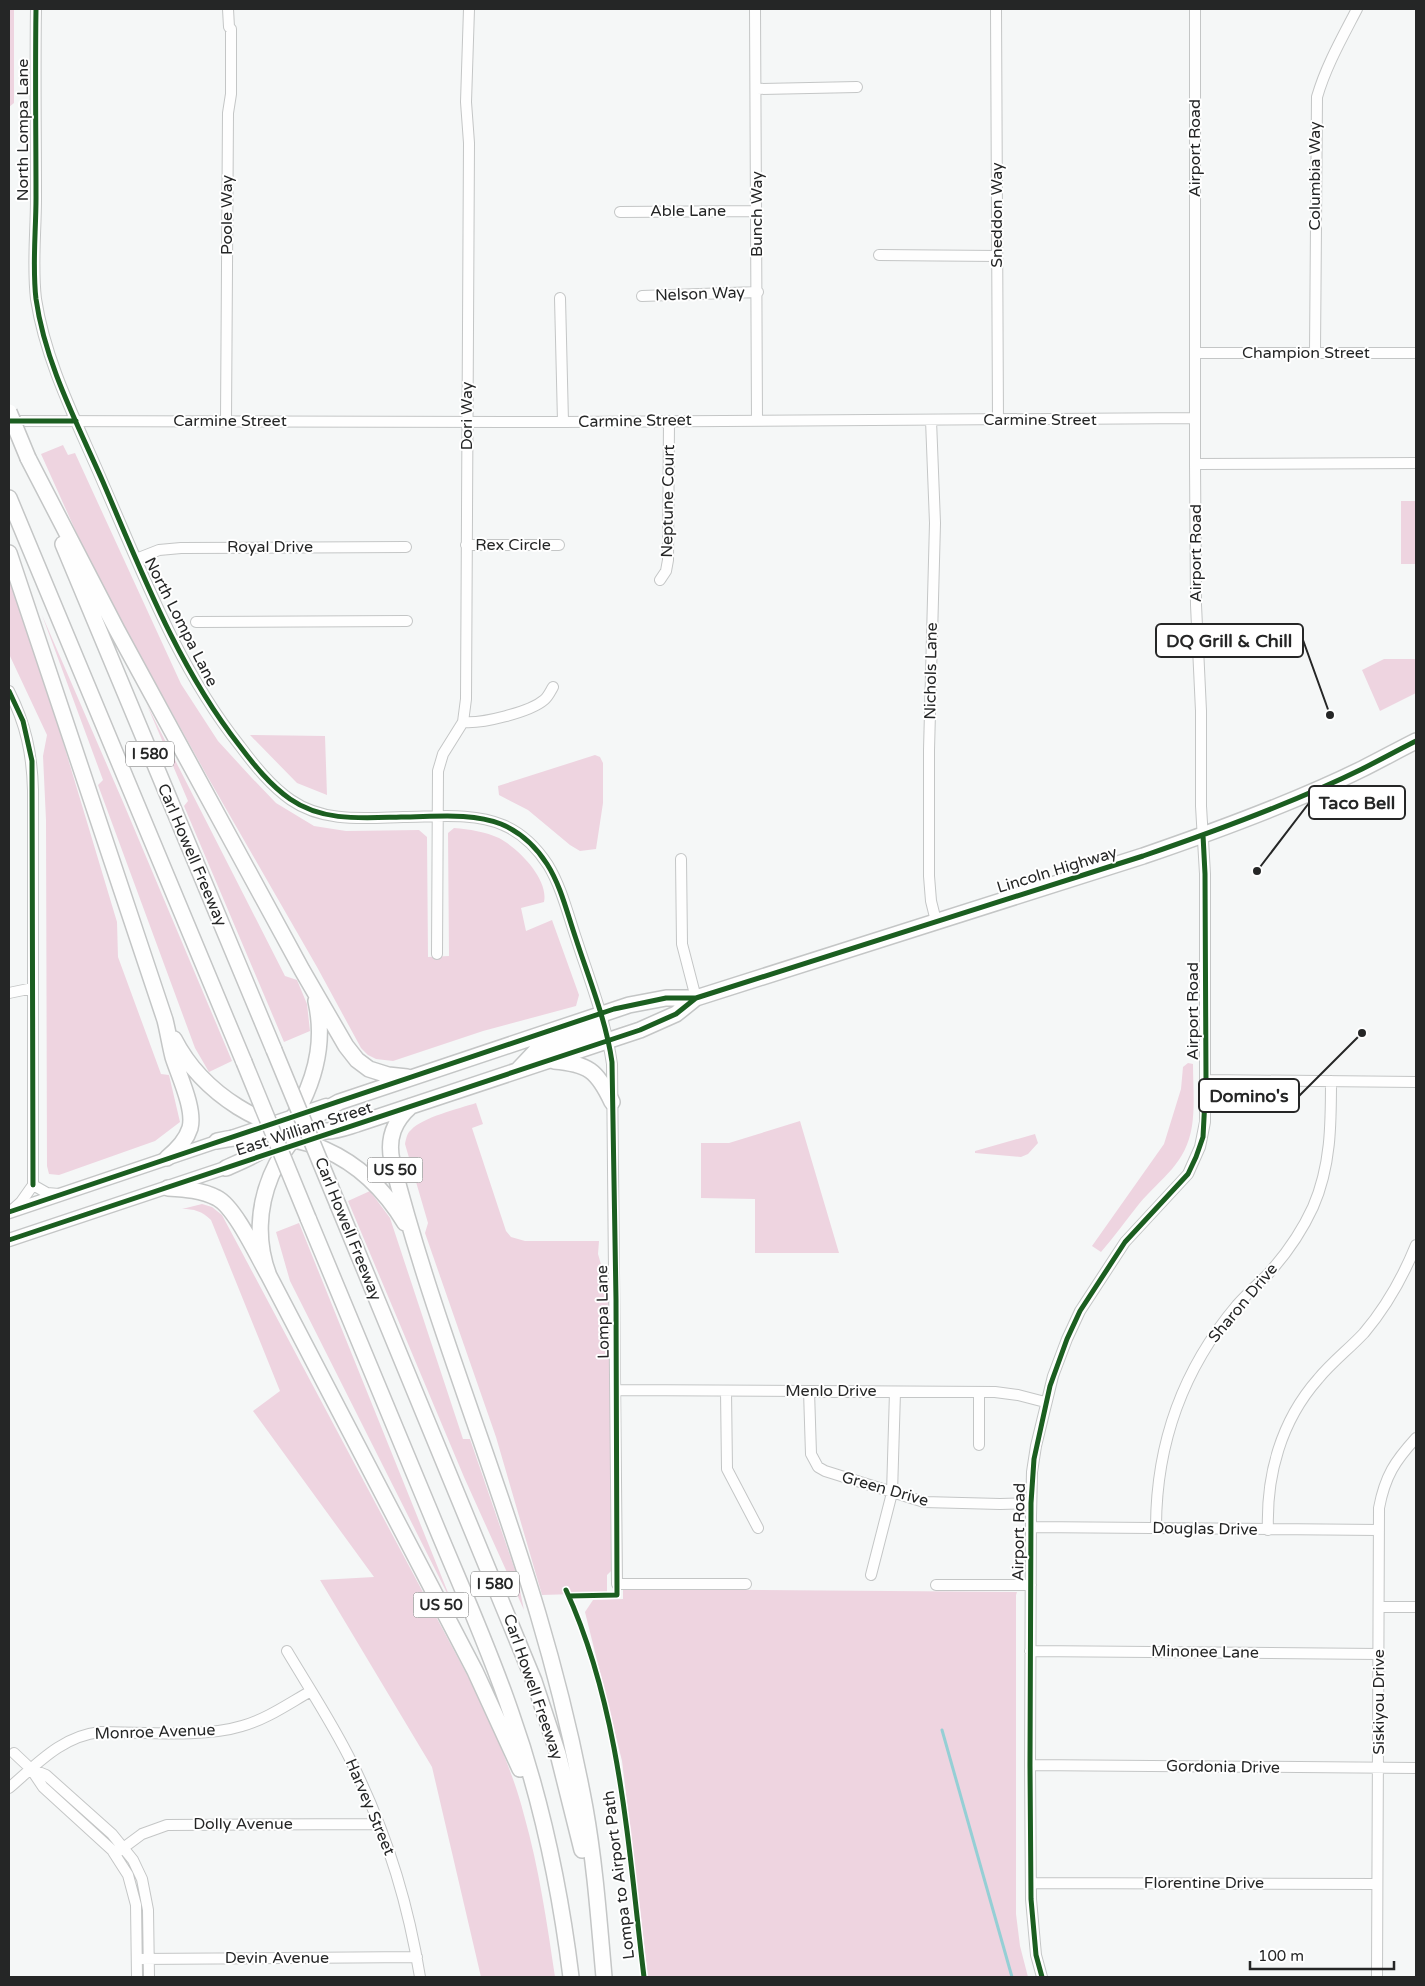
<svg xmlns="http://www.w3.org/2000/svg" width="1425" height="1986" font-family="'Varela Round',sans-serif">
<rect width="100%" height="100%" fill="#f5f7f7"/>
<!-- green -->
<path fill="#eed4e0" d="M9 9H14V103L9 107Z
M63 445 68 455 75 453 181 684 218 741 251 777 276 803 314 826 346 831 419 830 427 837 428 957 449 956 448 833 454 828C469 829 486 832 499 838 518 848 549 879 544 902L521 908 526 931 552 920 579 995 576 1006 483 1031 393 1061 376 1059 368 1055 361 1048 317 967 206 774 125 628 86 554 41 454Z
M1401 501H1416V564H1401Z
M9 578 54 712 117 922 118 957 161 1074 169 1075 180 1122 155 1141 59 1175 49 1174 47 1166 46 820 43 756 47 735 9 654Z
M42 615 123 802 232 1061 209 1072 195 1048 98 785 103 780Z
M1384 659H1416V693L1380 711 1362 670Z
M147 705 285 976 297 980 307 1004 310 1031 284 1042 184 806 188 801Z
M250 735 325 736 327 795 297 783Z
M595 755 600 757 603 763V803L596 849 580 851 570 845 528 810 499 795 498 786Z
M1188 1063 1193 1064C1193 1084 1195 1106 1192 1126 1186 1164 1162 1177 1139 1204 1126 1220 1114 1237 1101 1252L1092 1246 1164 1144 1181 1089 1183 1067Z
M476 1103 483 1124 472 1128 506 1231 511 1237 525 1241H599L598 1254 611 1299 612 1570 607 1575V1593L542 1595 496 1437 425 1233 428 1223 405 1144C406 1139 407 1133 411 1130 423 1117 458 1109 476 1103Z
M800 1121 839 1253H755V1199L701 1198V1143H729Z
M1035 1134 1038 1143 1028 1154 1021 1157 975 1153V1151Z
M370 1191 390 1218 463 1439H470L517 1576 524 1610 464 1477 348 1201Z
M202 1204 212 1207 222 1215 482 1703C498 1740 514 1776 524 1815 539 1868 547 1923 555 1977H481L432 1767 320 1580 374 1577 253 1411 280 1391 211 1220C202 1211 194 1209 182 1209Z
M299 1223 453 1605 290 1281 276 1232Z
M623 1589 1017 1592 1016 1595V1914L1020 1946 1028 1977H648L622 1761 585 1612 593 1600 623 1599Z"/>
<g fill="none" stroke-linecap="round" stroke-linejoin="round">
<!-- stream -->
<path stroke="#95cfd5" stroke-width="3" d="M942 1730 1012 1977"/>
<defs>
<path id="minor" d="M36 9C35 72 36 135 36 198 36 232 32 265 36 299 46 364 78 424 103 483 143 574 178 668 240 746 255 766 271 786 291 800 324 823 365 818 403 817 435 817 473 812 503 825 522 833 537 848 548 865 562 888 568 915 577 941 590 981 606 1022 612 1064L617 1584H746
M755 9 757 420
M996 9 998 421
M757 89 857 87
M620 212 757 211
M879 255 997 256
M642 296 758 292
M560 298 563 422
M1315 352 1317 97C1326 66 1342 38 1357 9
M1195 353H1416
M931 420 935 523 929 750V876L931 901 936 921
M9 421 563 422 1195 418
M226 421 228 113 231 94V29L229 27 228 9
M1195 464 1416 463
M466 545H559
M136 559 159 550 181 548 406 547
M660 580 666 571 668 560 669 421
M196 622 407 621
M9 691C26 724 32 754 33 790V1185L21 1202 12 1210
M463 722C482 724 530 712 544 700 548 697 550 692 553 687
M681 859 682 944 696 998
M437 954 438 771 443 754 463 722 466 699 469 143 466 102 469 9
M9 993 33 988
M1206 1080 1416 1082
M33 1185 47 1193 59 1194
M616 1390 995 1392 1018 1395 1045 1402
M726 1391 727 1469 758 1528
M809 1391 811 1454 818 1467 825 1471 924 1502 1000 1504 1031 1503
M979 1445V1392
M1031 1527 1379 1530
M1156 1528C1156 1445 1183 1369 1237 1305 1247 1294 1258 1284 1269 1273 1287 1253 1302 1231 1313 1207 1331 1166 1331 1124 1331 1081
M1268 1530C1266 1475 1281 1421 1318 1379 1332 1362 1349 1349 1364 1333 1386 1307 1403 1277 1416 1245
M871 1575 892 1493 895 1392
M936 1585H1031
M1379 1607H1416
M287 1651C309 1688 333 1724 352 1763 386 1831 408 1902 420 1977
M1030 1651 1379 1654
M14 1753 31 1769 46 1775 112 1834 133 1860 142 1879 148 1910 149 1977
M1030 1765 1416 1768
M31 1769 43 1787 112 1850 128 1875 136 1905 137 1977
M9 1788C37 1764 62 1736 100 1732 143 1732 203 1738 242 1726 267 1719 288 1704 311 1691
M115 1854 142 1834 167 1825 379 1824
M1031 1883 1377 1884
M137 1959 417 1957
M1042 1977 1036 1955 1031 1899 1030 1765 1031 1516 1032 1472 1036 1446 1053 1376 1067 1339 1080 1311 1125 1242 1188 1174 1200 1147 1205 1122V874L1201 806V711L1196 605 1195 464V9
M1377 1977 1379 1508C1385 1476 1395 1461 1416 1438"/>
<path id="major" d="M9 1212 326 1105
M9 1240 234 1165"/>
<path id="highway" d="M28 458 117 630 302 970 346 1046 357 1060 369 1069 388 1075 407 1077
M9 498 244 1062
M63 544 274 1050
M9 553 165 1020C168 1032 170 1045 173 1057 179 1076 195 1109 190 1128 186 1141 177 1150 167 1158
M174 1039C201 1092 266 1136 327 1131 337 1131 347 1127 357 1124L640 1030 676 1014 696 998
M554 1061C588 1064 597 1070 612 1102
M518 1070 536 1051 542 1047 597 1029 600 1024 601 1014
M411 1106C394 1121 387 1138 392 1161 431 1315 493 1462 538 1614 557 1678 573 1743 585 1808 595 1864 599 1921 604 1977
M217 1141C297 1124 363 1154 405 1223
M226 1168C242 1161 259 1154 273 1143 286 1132 294 1117 302 1102 318 1069 324 1037 316 1001
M168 1188C185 1189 202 1190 217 1198 235 1207 258 1257 269 1276L475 1671 520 1769
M338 1205 534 1681 558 1754 582 1850
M308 1218C349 1316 390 1415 431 1514 458 1580 488 1645 511 1713 541 1798 560 1888 571 1977
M269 1276C243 1210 277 1133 339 1102L629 1005 666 998H696L1143 856C1216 831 1293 803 1362 769 1380 760 1398 750 1416 741"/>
</defs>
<!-- minor casing -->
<use href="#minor" stroke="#c4c6c6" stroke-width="12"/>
<!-- major casing -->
<use href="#major" stroke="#c4c6c6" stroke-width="15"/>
<!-- highway casing -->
<use href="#highway" stroke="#c4c6c6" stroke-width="18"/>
<!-- minor -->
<use href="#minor" stroke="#fefefe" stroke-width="10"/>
<!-- major -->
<use href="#major" stroke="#fefefe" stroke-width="12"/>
<!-- highway -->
<use href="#highway" stroke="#fefefe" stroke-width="15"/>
<defs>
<path id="highway-bridge" d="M9 412 28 458
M274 1050 338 1205
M244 1062 308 1218"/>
</defs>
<!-- highway-bridge casing -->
<use href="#highway-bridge" stroke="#c4c6c6" stroke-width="18" stroke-linecap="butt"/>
<!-- highway-bridge -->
<use href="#highway-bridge" stroke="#fefefe" stroke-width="15"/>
<defs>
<path id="cycleway" d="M36 9C35 72 36 135 36 198 36 232 32 265 36 299 45 363 77 423 103 482 142 573 178 667 239 745 254 765 270 785 290 799 323 822 363 818 401 817 433 817 471 812 501 824 520 832 536 847 547 864 561 886 567 913 576 939 589 979 606 1020 612 1062L616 1299 617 1595 569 1596
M9 421H76
M9 691 23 721 32 761 33 1185
M9 1212 614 1009 666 998H696L1143 856C1216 831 1293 803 1362 769 1380 760 1398 750 1416 741
M9 1240 640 1030 676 1014 696 998
M566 1590C621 1710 628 1847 644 1977
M1042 1977 1036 1955 1031 1899 1030 1765 1031 1503 1034 1459 1050 1386 1067 1339 1080 1311 1125 1242 1188 1174 1196 1157 1203 1137 1206 1080 1205 874 1203 835"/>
</defs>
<!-- cycleway casing -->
<use href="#cycleway" stroke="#fff" stroke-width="8"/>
<!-- cycleway -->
<use href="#cycleway" stroke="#1b5e20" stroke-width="5"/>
</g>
<g text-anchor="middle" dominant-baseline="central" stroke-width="4" stroke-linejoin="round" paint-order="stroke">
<!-- shield labels -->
<g fill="#fff" stroke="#666767" stroke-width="1">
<rect x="126" y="741.5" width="48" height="25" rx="4"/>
<rect x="367.5" y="1157.5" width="55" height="25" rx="4"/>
<rect x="471" y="1571.5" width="48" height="25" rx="4"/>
<rect x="413.5" y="1592.5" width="55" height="25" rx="4"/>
</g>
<g font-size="15" font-weight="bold" fill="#252626">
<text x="150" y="754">I 580</text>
<text x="395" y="1170">US 50</text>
<text x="495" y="1584">I 580</text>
<text x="441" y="1605">US 50</text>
</g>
<!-- street labels -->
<g font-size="16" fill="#252626" stroke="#fff">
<text transform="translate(23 130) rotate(-90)">North Lompa Lane</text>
<text transform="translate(1195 148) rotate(-90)">Airport Road</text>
<text transform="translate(1315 176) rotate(-90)">Columbia Way</text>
<text x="688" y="211">Able Lane</text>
<text transform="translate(757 214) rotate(-90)">Bunch Way</text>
<text transform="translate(227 215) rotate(-90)">Poole Way</text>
<text transform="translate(997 215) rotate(-90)">Sneddon Way</text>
<text transform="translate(700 294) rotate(-2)">Nelson Way</text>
<text x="1306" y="353">Champion Street</text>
<text transform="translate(467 416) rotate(-90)">Dori Way</text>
<text x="1040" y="420">Carmine Street</text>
<text x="230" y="421">Carmine Street</text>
<text transform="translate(635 421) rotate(-1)">Carmine Street</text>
<text transform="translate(668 501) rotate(-89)">Neptune Court</text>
<text x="513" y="545">Rex Circle</text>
<text x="270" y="547">Royal Drive</text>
<text transform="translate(1196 553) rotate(-90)">Airport Road</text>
<text transform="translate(181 622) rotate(63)">North Lompa Lane</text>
<text transform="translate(931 671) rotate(-89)">Nichols Lane</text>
<text transform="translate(192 855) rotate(67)">Carl Howell Freeway</text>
<text transform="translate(1057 870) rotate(-17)">Lincoln Highway</text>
<text transform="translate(1193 1011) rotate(-90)">Airport Road</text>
<text transform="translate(304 1129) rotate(-18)">East William Street</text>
<text transform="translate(348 1229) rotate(68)">Carl Howell Freeway</text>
<text transform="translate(1243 1303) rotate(-50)">Sharon Drive</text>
<text transform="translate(603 1312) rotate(-91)">Lompa Lane</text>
<text x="831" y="1391">Menlo Drive</text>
<text transform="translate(885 1489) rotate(16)">Green Drive</text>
<text transform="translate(1205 1529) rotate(1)">Douglas Drive</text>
<text transform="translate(1019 1532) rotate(-89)">Airport Road</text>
<text transform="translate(1205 1652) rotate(1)">Minonee Lane</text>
<text transform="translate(533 1687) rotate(71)">Carl Howell Freeway</text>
<text transform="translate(1379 1702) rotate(-90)">Siskiyou Drive</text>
<text transform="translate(155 1732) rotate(-2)">Monroe Avenue</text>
<text transform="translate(1223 1767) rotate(1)">Gordonia Drive</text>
<text transform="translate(370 1807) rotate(67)">Harvey Street</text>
<text x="243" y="1824">Dolly Avenue</text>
<text transform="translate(619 1875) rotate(-97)">Lompa to Airport Path</text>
<text x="1204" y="1883">Florentine Drive</text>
<text x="277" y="1958">Devin Avenue</text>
</g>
</g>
<!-- callouts -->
<path fill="none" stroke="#252626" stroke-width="2" d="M1330 715L1303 640M1257 871L1309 803M1362 1033L1299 1096"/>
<g fill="#252626" stroke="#fff" stroke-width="2">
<circle cx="1330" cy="715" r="5"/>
<circle cx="1257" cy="871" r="5"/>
<circle cx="1362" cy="1033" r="5"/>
</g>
<g fill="#fff" stroke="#252626" stroke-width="2">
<rect x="1156" y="624" width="147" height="33" rx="5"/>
<rect x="1309" y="786" width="96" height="33" rx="5"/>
<rect x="1199" y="1079" width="100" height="33" rx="5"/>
</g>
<g font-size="18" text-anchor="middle" font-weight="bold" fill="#252626">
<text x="1229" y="647">DQ Grill &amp; Chill</text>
<text x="1357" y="809">Taco Bell</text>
<text x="1249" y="1102">Domino's</text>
</g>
<!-- border -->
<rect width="1425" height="1986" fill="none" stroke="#252626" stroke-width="20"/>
<!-- scale -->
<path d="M1250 1961v8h144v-8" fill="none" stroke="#252626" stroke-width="2.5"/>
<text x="1258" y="1961" font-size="15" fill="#252626" stroke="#ffffff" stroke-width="4" paint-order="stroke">100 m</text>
</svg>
